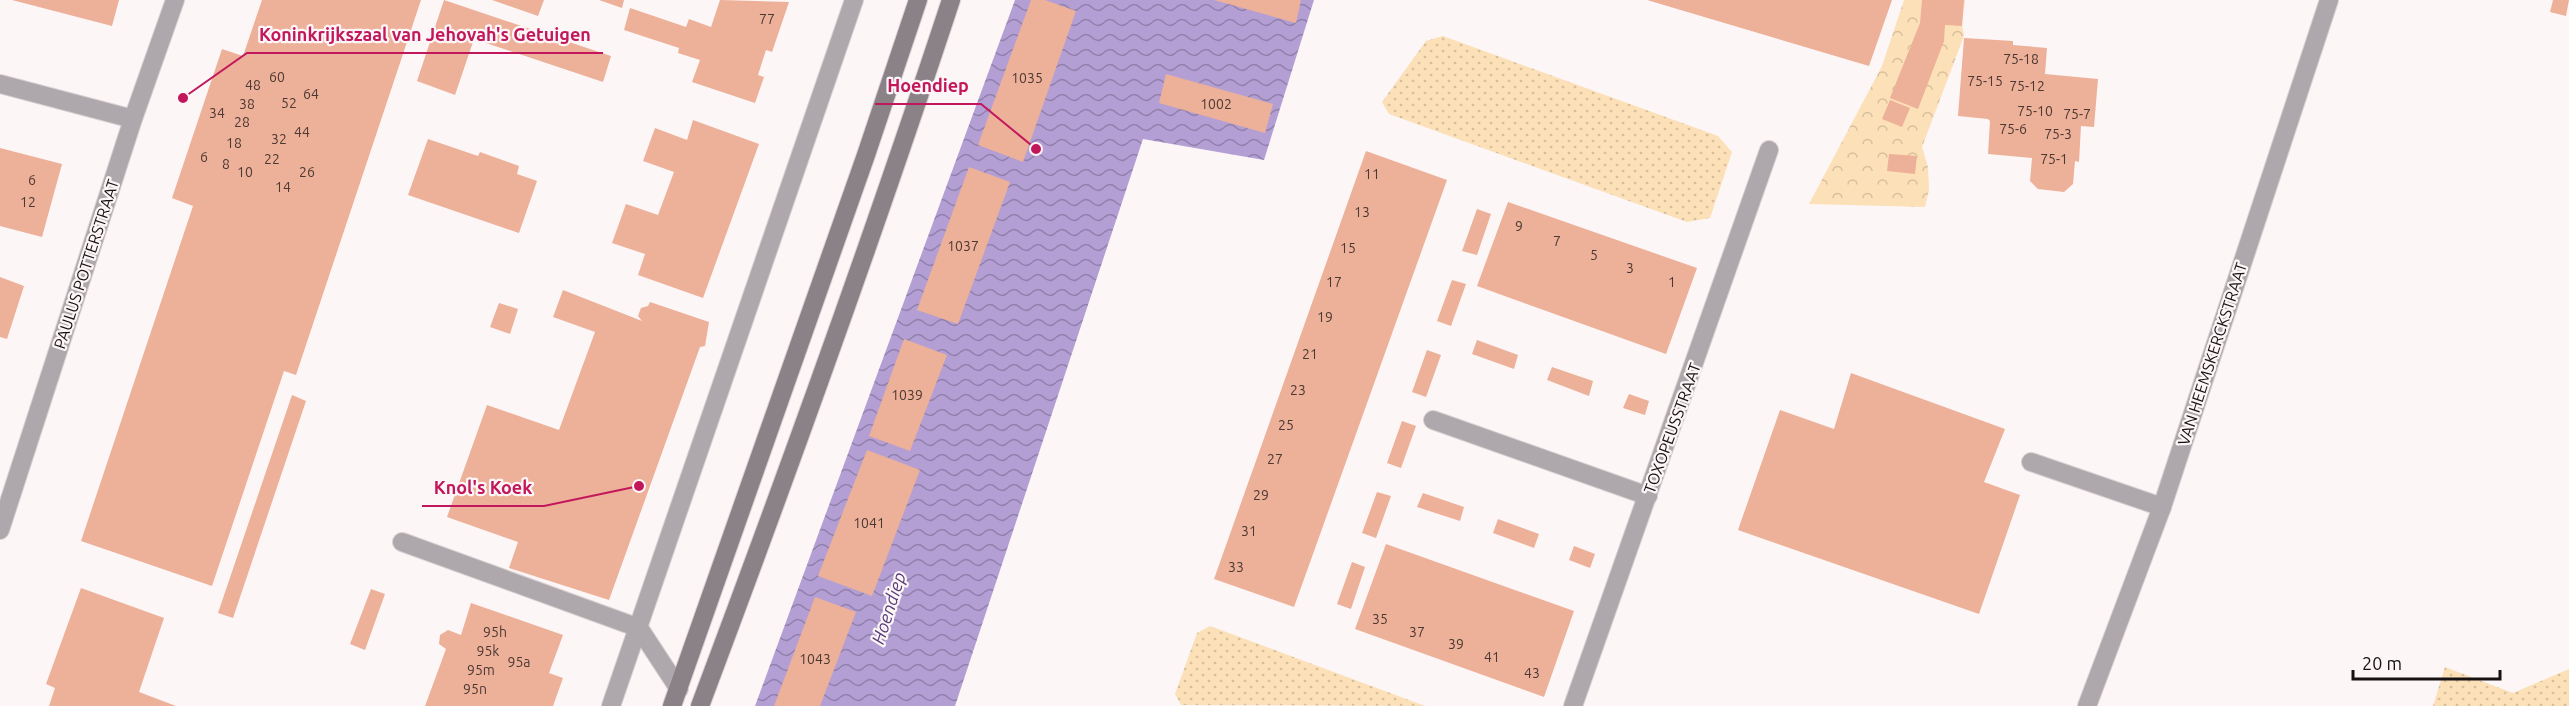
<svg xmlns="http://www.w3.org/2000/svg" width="2569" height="706" font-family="Ubuntu,sans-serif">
<defs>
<pattern id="grass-dots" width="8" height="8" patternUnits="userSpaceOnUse" patternTransform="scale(1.5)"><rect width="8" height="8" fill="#fce0b8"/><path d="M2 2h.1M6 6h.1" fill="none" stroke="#d7bf9d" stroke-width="1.8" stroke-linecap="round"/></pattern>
<pattern id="forest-crowns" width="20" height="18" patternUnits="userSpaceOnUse" patternTransform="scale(1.5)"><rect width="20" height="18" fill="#fce0b8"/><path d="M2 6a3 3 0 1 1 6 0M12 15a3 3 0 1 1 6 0" fill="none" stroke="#d7bf9d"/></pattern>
<pattern id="water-waves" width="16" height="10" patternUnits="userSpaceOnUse" patternTransform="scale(1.5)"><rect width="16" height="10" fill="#b49fd4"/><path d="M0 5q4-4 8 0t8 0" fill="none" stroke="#9180ab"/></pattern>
</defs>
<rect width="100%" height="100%" fill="#fdf6f7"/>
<!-- grass -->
<path fill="url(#grass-dots)" d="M1443 36 1718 136 1732 152 1710 218 1687 222 1389 114 1382 102 1426 41Z
M1210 626 1425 706 1181 705 1175 694 1197 633Z
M2445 667 2513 693 2569 669V706H2433Z"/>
<!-- forest -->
<path fill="url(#forest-crowns)" d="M1904 0H1965L1962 24 1964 36 1922 147 1928 167 1929 190 1925 207 1809 204 1882 66Z"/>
<!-- water -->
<path fill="url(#water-waves)" d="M1015 0H1314L1264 160 1143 139 955 706H755Z"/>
<!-- building -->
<path fill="#edb098" d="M12 0H119L112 26Z
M262 0H421L296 375 284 371 212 586 81 541 193 206 172 198 222 49 243 56Z
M444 0 611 56 603 82 474 39 455 95 417 81Z
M492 0H544L538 16Z
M599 0H624L622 8Z
M720 0 789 2 772 52 766 50 758 75 764 77 755 103 692 82 700 60 678 53 679 48 624 30 630 8 686 27 689 19 711 27Z
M1031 0H1045L1076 11 1023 162 978 145Z
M1214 0H1301L1296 23Z
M1647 0H1892L1869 66Z
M1922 0H1964L1962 26 1945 25 1944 41 1918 109 1890 98 1920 23Z
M2553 0H2569L2566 16 2550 12Z
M1964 38 2013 41V45L2047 48 2045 74 2098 79 2094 127 2081 126 2079 162 2075 161 2073 184 2064 192 2038 189 2030 181 2032 158 1988 154 1990 121 1988 119 1958 116Z
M1166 74 1273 104 1265 133 1159 103Z
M1890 100 1910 108 1902 127 1882 119Z
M693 120 759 144 703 298 638 275 645 254 612 243 626 204 658 215 674 172 643 161 655 128 687 140Z
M428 139 478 156 480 152 519 166 517 174 537 181 519 233 408 195Z
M0 148 62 164 42 237 0 226Z
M1366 151 1447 180 1294 607 1214 579Z
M1889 154 1917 156 1915 174 1887 171Z
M969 167 1010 182 958 324 917 310Z
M1508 202 1697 268 1666 354 1477 286Z
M1477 209 1491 214 1477 255 1462 251Z
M0 277 24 286 7 339 0 337Z
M1452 280 1466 284 1451 326 1437 321Z
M563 290 642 321 638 316 641 308 648 306 650 302 709 322 705 346 700 347 609 600 509 568 518 542 447 517 487 405 559 430 595 332 553 317Z
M499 303 518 309 510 334 490 327Z
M904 339 947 355 910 451 869 436Z
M1477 340 1518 355 1514 369 1472 354Z
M1427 350 1441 355 1426 397 1412 392Z
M1552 367 1593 381 1589 396 1547 380Z
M1851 373 2005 429 1984 482 2020 495 1979 614 1738 530 1780 410 1834 429Z
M1629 394 1649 401 1645 415 1623 408Z
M292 395 306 401 233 618 218 613Z
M1402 421 1416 426 1401 468 1387 463Z
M867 450 920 470 872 596 818 576Z
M1377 492 1391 496 1376 538 1362 533Z
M1423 493 1464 507 1460 521 1417 507Z
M1498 519 1539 534 1534 548 1493 533Z
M1386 544 1574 611 1544 697 1355 629Z
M1574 546 1595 554 1590 568 1569 560Z
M1352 562 1365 567 1351 609 1337 604Z
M81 588 164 618 139 692 176 706H49L55 688 46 684Z
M371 589 385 594 365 650 350 644Z
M815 597 856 612 820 706H774Z
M471 603 563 635 549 673 563 678 553 706H425L446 649 439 644 440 635 448 630 461 635Z"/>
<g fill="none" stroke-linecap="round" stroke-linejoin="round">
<defs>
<path id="lane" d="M1433 420 1648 496
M2031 462 2162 507
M402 542 639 628"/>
<path id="street" d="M0 84 133 119
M0 530 133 119 175 0
M639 628 679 689
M611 706 854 0
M1573 706 1769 150
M2087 706 2162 507 2329 0"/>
<path id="secondary" d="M672 706 866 155 918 0
M700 706C788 472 873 237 951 0"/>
</defs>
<!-- lane casing -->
<use href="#lane" stroke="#d8d1d2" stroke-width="20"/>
<!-- street casing -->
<use href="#street" stroke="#d8d1d2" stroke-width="20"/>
<!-- secondary casing -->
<use href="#secondary" stroke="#d8d1d2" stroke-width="20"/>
<!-- lane -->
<use href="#lane" stroke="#aea8ac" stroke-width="18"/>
<!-- street -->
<use href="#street" stroke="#aea8ac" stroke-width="18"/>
<!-- secondary -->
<use href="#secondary" stroke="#8a8287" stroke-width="18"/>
</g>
<g text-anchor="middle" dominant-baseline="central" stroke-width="4.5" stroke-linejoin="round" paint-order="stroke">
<!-- number labels -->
<g font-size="14" fill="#4c3934">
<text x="767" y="19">77</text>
<text x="2021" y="59">75-18</text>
<text x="277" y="77">60</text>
<text x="1027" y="78">1035</text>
<text x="1985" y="81">75-15</text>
<text x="253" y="85">48</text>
<text x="2027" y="86">75-12</text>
<text x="311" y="94">64</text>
<text x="289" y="103">52</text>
<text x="247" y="104">38</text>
<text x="1216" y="104">1002</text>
<text x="2035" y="111">75-10</text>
<text x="217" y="113">34</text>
<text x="2077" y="114">75-7</text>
<text x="242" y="122">28</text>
<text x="2013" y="129">75-6</text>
<text x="302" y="132">44</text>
<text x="2058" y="134">75-3</text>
<text x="279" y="139">32</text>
<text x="234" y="143">18</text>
<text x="204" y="157">6</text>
<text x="272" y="159">22</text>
<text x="2054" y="159">75-1</text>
<text x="226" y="164">8</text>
<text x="245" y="172">10</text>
<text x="307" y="172">26</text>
<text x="1372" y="174">11</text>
<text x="32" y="180">6</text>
<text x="283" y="187">14</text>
<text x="28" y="202">12</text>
<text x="1362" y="212">13</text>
<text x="1519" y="226">9</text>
<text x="1557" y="241">7</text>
<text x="963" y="246">1037</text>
<text x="1348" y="248">15</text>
<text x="1594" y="255">5</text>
<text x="1630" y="268">3</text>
<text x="1334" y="282">17</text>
<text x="1672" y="282">1</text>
<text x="1325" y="317">19</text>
<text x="1310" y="354">21</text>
<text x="1298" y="390">23</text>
<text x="907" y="395">1039</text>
<text x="1286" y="425">25</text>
<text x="1275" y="459">27</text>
<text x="1261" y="495">29</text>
<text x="869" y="523">1041</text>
<text x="1249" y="531">31</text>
<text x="1236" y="567">33</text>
<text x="1380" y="619">35</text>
<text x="495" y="632">95h</text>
<text x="1417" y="632">37</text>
<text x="1456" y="644">39</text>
<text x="488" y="651">95k</text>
<text x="1492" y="657">41</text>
<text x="815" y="659">1043</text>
<text x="519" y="662">95a</text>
<text x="481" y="670">95m</text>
<text x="1532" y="673">43</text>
<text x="475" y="689">95n</text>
</g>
<!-- street labels -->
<g font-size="16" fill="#171112" stroke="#fdf6f7">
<text transform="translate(86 264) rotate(-72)">PAULUS POTTERSTRAAT</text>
<text transform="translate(2212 354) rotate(-72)">VAN HEEMSKERCKSTRAAT</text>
<text transform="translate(1672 428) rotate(-70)">TOXOPEUSSTRAAT</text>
</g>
<!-- water labels -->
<g font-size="18" font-style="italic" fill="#583b7c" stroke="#fdf6f7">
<text transform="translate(888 608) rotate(-72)">Hoendiep</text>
</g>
</g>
<!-- callouts -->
<path fill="none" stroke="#c2185b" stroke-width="2" d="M183 98L247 53H603M1036 149L981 104H875M639 486L544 506H422"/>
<g fill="#c2185b" stroke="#fdf6f7" stroke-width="2">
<circle cx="183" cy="98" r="6"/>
<circle cx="1036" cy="149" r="6"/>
<circle cx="639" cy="486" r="6"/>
</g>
<g font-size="18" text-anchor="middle" font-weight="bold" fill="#c2185b" stroke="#fdf6f7" stroke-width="4.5" stroke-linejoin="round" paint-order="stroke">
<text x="425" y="41">Koninkrijkszaal van Jehovah's Getuigen</text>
<text x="928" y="92">Hoendiep</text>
<text x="483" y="494">Knol's Koek</text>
</g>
<!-- scale -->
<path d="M2353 670v9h147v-9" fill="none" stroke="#171112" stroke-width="3"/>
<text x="2362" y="670" font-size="18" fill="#171112" stroke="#fdf6f7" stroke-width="4.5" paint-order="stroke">20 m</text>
</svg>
